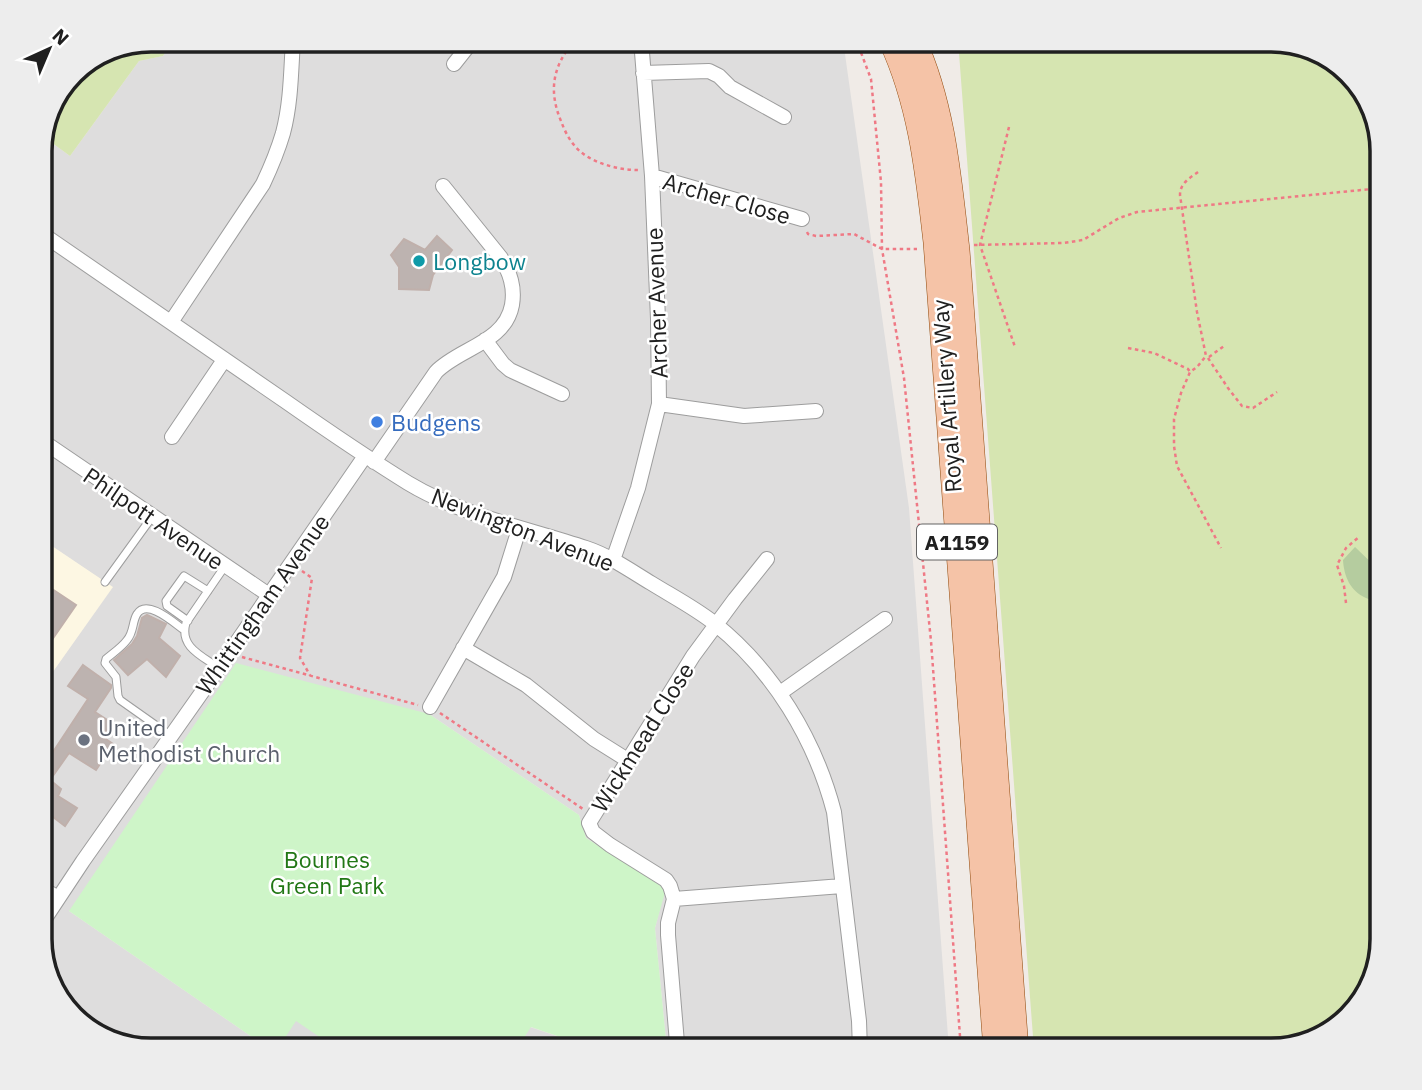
<svg xmlns="http://www.w3.org/2000/svg" width="1422" height="1090" font-family="'IBM Plex Sans',sans-serif">
<rect width="100%" height="100%" fill="#f0ebe7"/>
<!-- residential -->
<path fill="#dedddd" fill-rule="evenodd" d="M173 40H843L909 508 949 1050H667L655 928 665 889 586 838 579 815 429 714 69 911 271 1050H151L83 1027 52 988 40 946V690L112 587 40 538 41 143 44 137 70 156 139 61 163 56ZM84 705 112 723 103 737 113 744 96 770 58 745Z
M530 1027 598 1050H516Z"/>
<!-- education -->
<path fill="#fdf7e3" d="M40 538 113 587 40 690Z"/>
<!-- grass -->
<path fill="#d6e5b1" d="M151 40H173L163 56 139 61 70 156 44 137 78 68Z
M976 40H1271L1339 63 1370 102 1382 151V939L1359 1007 1320 1038 1271 1050H1034L959 53Z"/>
<!-- forest -->
<path fill="#b5cc9f" d="M1355 547 1382 573V605C1376 601 1371 600 1366 598 1350 591 1344 576 1343 560Z"/>
<!-- park -->
<path fill="#cef5c8" d="M236 663 429 714 579 815 586 838 666 889 655 928 667 1050H598L531 1027 516 1050H271L69 911Z"/>
<!-- parking -->
<path fill="#dcdcdc" d="M296 1021 327 1042 322 1050H277Z"/>
<!-- building -->
<path fill="#bdb3b0" stroke="#c0b0ab" stroke-width="2" d="M437 236 452 250 433 275 429 290 399 289V267L391 255 404 239 425 250Z
M40 581 76 605 40 657Z
M147 615 166 624 159 638 180 656 166 677 147 659 128 675 114 660 132 644 137 636 142 618Z
M83 665 111 685V688L95 712 112 723 103 737 113 744 96 770 69 753 50 780 61 789 58 796 77 808 65 826 40 807V752L45 746 53 752 88 699 68 686Z"/>
<g fill="none" stroke-linecap="round" stroke-linejoin="round">
<defs>
<path id="lane" d="M105 582 152 517
M188 621 167 606 166 601 184 576 208 591
M219 668C202 656 179 647 186 623L225 566
M171 736 120 700 118 696 116 677 105 663 106 659C113 653 122 647 127 640 134 632 132 622 137 614 147 598 174 623 184 630
M40 883 60 895
M303 1044 311 1050"/>
<path id="street" d="M482 40 491 45
M454 64 473 40
M643 73 709 71 719 76 730 87 784 117
M652 176 802 219
M41 233C122 289 203 345 285 401 325 429 366 457 408 483 463 516 526 528 586 548 610 556 631 571 651 583 672 596 695 608 714 623 773 670 815 739 834 812L859 1021 860 1050
M171 322 263 184C271 167 278 150 283 133 291 103 291 71 293 40
M485 340 503 364 510 370 562 394
M659 404 744 416 816 411
M172 437 224 360
M41 440 269 595
M374 462 436 372C459 348 505 343 512 305 515 287 510 273 501 258L443 186
M613 560 638 488 659 404 658 319 652 176 641 40
M463 648 526 685 594 739 629 761
M780 693 885 619
M430 707 504 577 519 529
M674 899 670 886 666 880 610 845 593 832 589 823 693 656 735 599 767 559
M40 926 83 861 219 668 365 456
M677 1043 668 935V923L674 899 842 886
M593 1050 594 1049"/>
<path id="primary" d="M890 40C920 104 927 173 935 242L995 1050
M914 40C944 105 950 180 958 250L1017 1050"/>
</defs>
<!-- lane casing -->
<use href="#lane" stroke="#9d9d9d" stroke-width="9"/>
<!-- street casing -->
<use href="#street" stroke="#9d9d9d" stroke-width="16"/>
<!-- primary casing -->
<use href="#primary" stroke="#90490c" stroke-width="24"/>
<!-- path -->
<path stroke="#ef7985" stroke-width="2.5" stroke-dasharray="3.5 3.5" stroke-linecap="butt" d="M575 40C553 65 548 90 561 121 564 129 568 138 574 145 587 162 617 170 638 170
M855 40 860 50 871 79 881 182 882 249 904 378 931 641 961 1050
M1009 127 980 245 1015 347
M1198 172C1190 178 1180 183 1180 195L1197 312 1206 356 1197 367 1190 372 1181 393 1174 419V446L1177 466 1221 548
M807 232 808 234 816 236 854 234 882 249H917
M974 245 1063 243 1083 240 1119 218 1137 212 1382 188
M1128 348 1154 353 1188 369 1190 372
M1209 357 1224 346
M1208 358 1228 388 1242 406 1253 408 1277 392
M302 571 312 578 300 658 310 675
M1346 603 1344 586 1337 565 1346 548 1359 537
M242 657 418 705
M440 713 583 809"/>
<!-- lane -->
<use href="#lane" stroke="#fff" stroke-width="7"/>
<!-- street -->
<use href="#street" stroke="#fff" stroke-width="14"/>
<!-- primary -->
<use href="#primary" stroke="#f5c3a7" stroke-width="23"/>
</g>
<!-- markers -->
<circle fill="#0f9aa8" stroke="#fff" stroke-width="2.5" cx="419" cy="261" r="7"/>
<circle fill="#3f7fe0" stroke="#fff" stroke-width="2.5" cx="377" cy="422" r="7"/>
<circle fill="#6b7280" stroke="#fff" stroke-width="2.5" cx="84" cy="740" r="7"/>
<g text-anchor="middle" dominant-baseline="central" stroke-width="5" stroke-linejoin="round" paint-order="stroke">
<!-- shield labels -->
<rect fill="#fff" stroke="#636363" stroke-width="2" x="917" y="524.5" width="80" height="35" rx="5"/>
<g font-size="21" font-weight="bold" fill="#202020">
<text x="957" y="542">A1159</text>
</g>
<!-- street labels -->
<g font-size="23" fill="#202020" stroke="#fff">
<text transform="translate(727 198) rotate(16)">Archer Close</text>
<text transform="translate(656 303) rotate(-92)">Archer Avenue</text>
<text transform="translate(946 396) rotate(-94)">Royal Artillery Way</text>
<text transform="translate(154 518) rotate(34)">Philpott Avenue</text>
<text transform="translate(523 529) rotate(21)">Newington Avenue</text>
<text transform="translate(262 604) rotate(-55)">Whittingham Avenue</text>
<text transform="translate(642 737) rotate(-58)">Wickmead Close</text>
</g>
<!-- culture labels -->
<g font-size="23" fill="#0d838f" stroke="#fff" text-anchor="start">
<text x="433" y="261">Longbow</text>
</g>
<!-- shop labels -->
<g font-size="23" fill="#366cbe" stroke="#fff" text-anchor="start">
<text x="391" y="422">Budgens</text>
</g>
<!-- worship labels -->
<g font-size="23" fill="#5b616d" stroke="#fff" text-anchor="start">
<text x="98" y="727">United<tspan x="98" dy="26">Methodist Church</tspan></text>
</g>
<!-- park labels -->
<g font-size="23" fill="#217715" stroke="#fff">
<text x="327" y="859">Bournes<tspan x="327" dy="26">Green Park</tspan></text>
</g>
</g>
<!-- crop -->
<path d="M0 0H1422V1090H0ZM151 52H1271A99 99 0 0 1 1370 151V939A99 99 0 0 1 1271 1038H151A99 99 0 0 1 52 939V151A99 99 0 0 1 151 52Z" fill="#ededed" fill-rule="evenodd"/>
<path fill="none" stroke="#202020" stroke-width="3.5" d="M151 52H1271A99 99 0 0 1 1370 151V939A99 99 0 0 1 1271 1038H151A99 99 0 0 1 52 939V151A99 99 0 0 1 151 52Z"/>
<!-- north arrow -->
<g transform="translate(49 49) rotate(44)" stroke="#ffffff" stroke-width="5" paint-order="stroke">
<path d="M0-5L12 26L0 18L-12 26Z" fill="#202020"/>
<text y="-10" font-size="19" font-weight="bold" text-anchor="middle" fill="#202020">N</text>
</g>
</svg>
